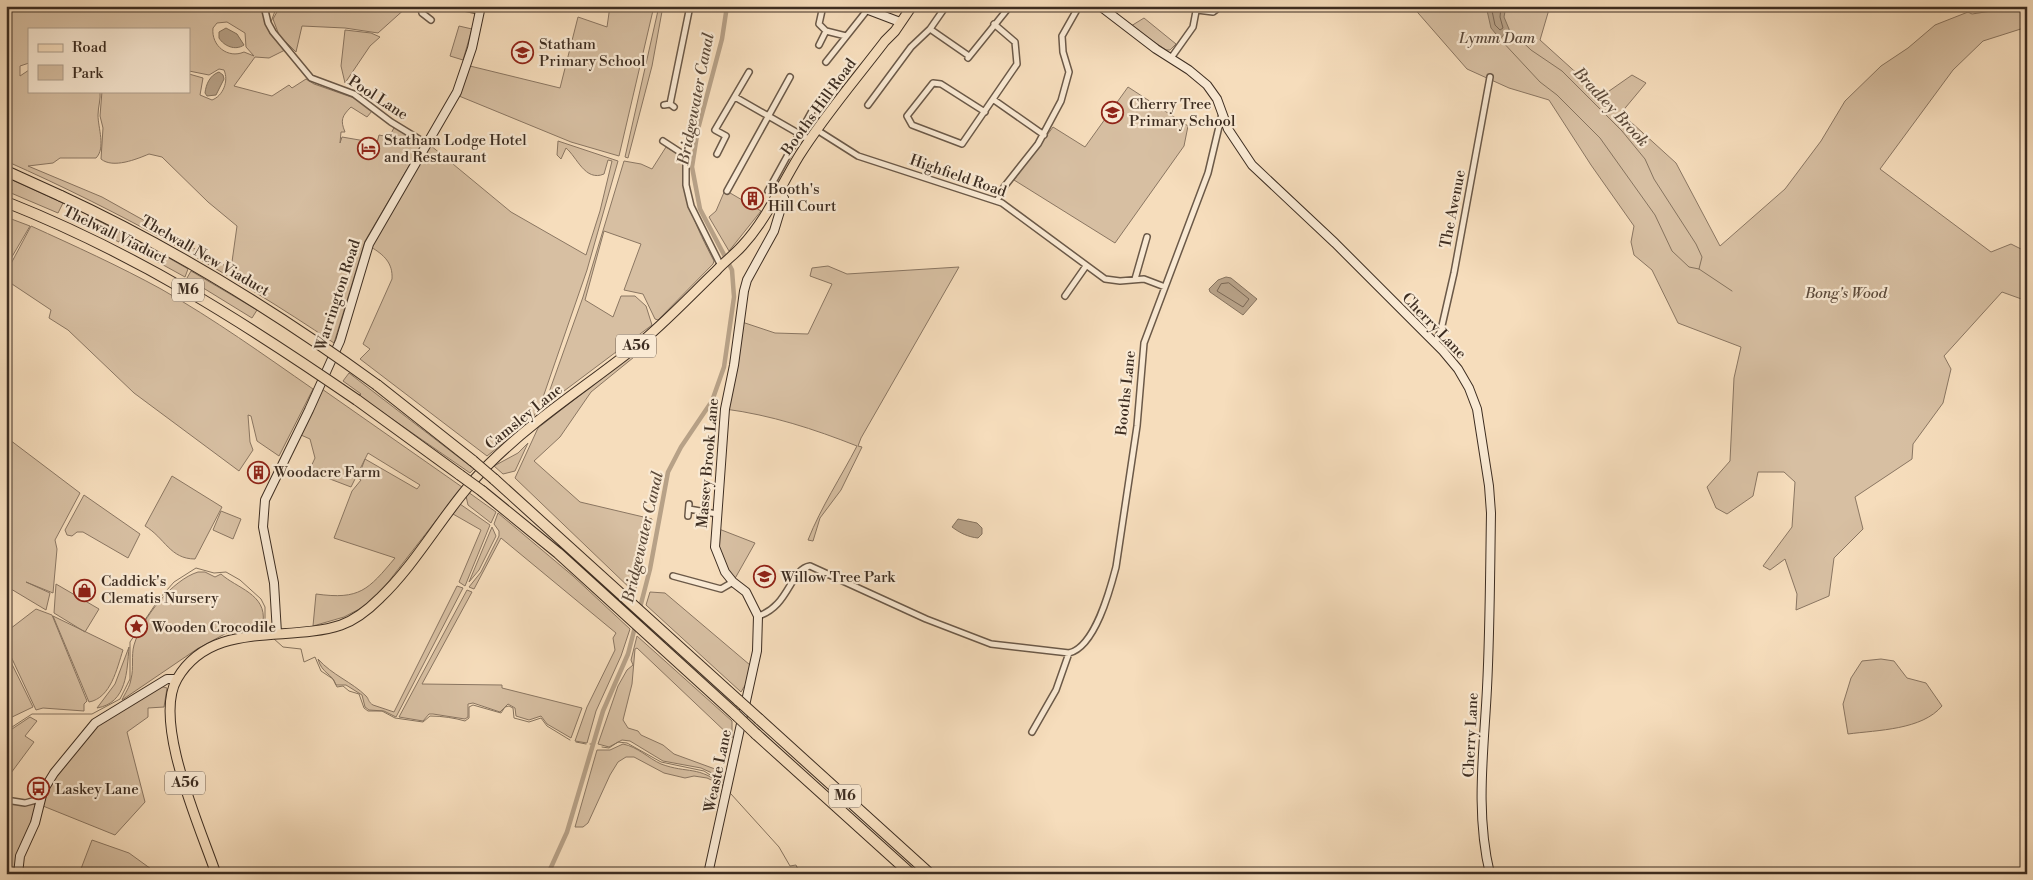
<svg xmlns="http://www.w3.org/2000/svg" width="2033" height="880" font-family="'Libre Bodoni',serif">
<rect width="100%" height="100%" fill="#f6ddbc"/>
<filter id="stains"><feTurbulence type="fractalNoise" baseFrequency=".004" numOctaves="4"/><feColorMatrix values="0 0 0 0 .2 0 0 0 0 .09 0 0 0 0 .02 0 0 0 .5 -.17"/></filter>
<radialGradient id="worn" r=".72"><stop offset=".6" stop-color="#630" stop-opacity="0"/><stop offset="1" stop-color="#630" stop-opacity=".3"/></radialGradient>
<!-- green -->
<path fill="#d7bfa2" stroke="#8a7662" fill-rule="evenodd" d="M6 6H262L270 34 285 50 269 58 255 57 234 86 272 96 289 85 292 88 306 79 314 84 354 98 372 111 367 117 351 107C342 116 340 120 345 132H341L340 143 342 137 377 143 379 135 389 137 395 126 423 142 365 241 334 343C230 273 121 212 6 161ZM227 22 245 33 246 47 254 56 244 52C228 59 211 46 213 28L217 23ZM29 29H189V71L209 75 219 69 224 70C229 81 223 96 212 100L200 95 203 78 189 74V91H102L100 116 103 128 101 159C113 169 137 159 149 154L162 157 208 202 237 226 231 269 102 197 28 166 53 163 60 158H96C106 148 98 128 98 115 98 107 101 99 100 91H29V70L20 76V66L29 63Z
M287 6H403L407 7 378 33 345 28 302 26 296 52 279 35 273 19 278 10Z
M610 6H654L619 156 571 142 459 96 470 66 560 88 578 17 607 27Z
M659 6H663L652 66 628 158 625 157Z
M1412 6H1550L1540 40 1602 96 1632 75 1646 83 1621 113 1676 163 1720 246 1785 189 1821 141 1845 101 1881 66 1908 48 1935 25 1968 12 1972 14 2004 9 2006 6H2027V27L1983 41 1953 70 1880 169 1991 252 2011 244 2027 252V301L2002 292 1944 356 1951 369 1943 403 1913 444 1912 459 1855 497 1863 529 1834 558 1829 596 1796 610 1797 594 1785 559 1770 570 1763 566 1792 527 1795 482 1784 472H1758L1753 496 1727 514 1716 508 1707 487 1730 461 1734 378 1741 347 1678 323 1652 270 1634 255 1631 242 1634 226 1591 165 1549 100 1509 88 1467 69Z
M1144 18 1176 44 1170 50H1166L1131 26Z
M459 26 472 29 463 60 450 56Z
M345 30 371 33 380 37 370 46 345 83 341 66Z
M843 86 810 131H803L822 101H828L831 95Z
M1128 87 1188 126 1184 146 1115 243 1014 180 1053 127 1085 147Z
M558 141 618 161 587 270 540 406 530 422 487 456 360 359 370 349 363 344 392 279C393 263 384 255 371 247L430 145 511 212 586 255 600 211 612 161 608 160 604 174C585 182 577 157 566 148L561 159 557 155Z
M666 147 683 157C681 195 697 229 714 261L713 264 658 320 655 319 643 294 624 290 641 244 604 231 585 300 613 317 621 296H635L646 306 652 325 552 400 554 403 542 412 583 297 624 161 641 164 652 169Z
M8 178 63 203 58 213 11 193 12 189 7 186Z
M725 190 761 211 729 251 709 217 716 211Z
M88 215 123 234 119 242 84 225Z
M6 217 30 226 6 267Z
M31 226C75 246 119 266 161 289 214 319 264 355 313 389L279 456 257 441 251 416 248 415 250 442 253 450 239 471 134 393 68 330 49 318 51 310 6 280V273Z
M127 235 158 252 154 260 122 244Z
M160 253 188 269 185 277 156 261Z
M828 266 847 274 959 267 861 438 858 446 862 447 841 490 820 518 813 541 808 540C821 507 841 477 857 446 814 429 771 415 725 409L742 322 775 333 808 334 832 284 810 276 812 268Z
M191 271 257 310 252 318 187 278Z
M635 352 639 353 591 392 560 437 534 461 580 502 652 519 635 593 515 478 538 428Z
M349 373 474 469 470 473 359 396 361 394 343 381Z
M322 389 462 487 389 581 367 605 344 617 313 626 316 594C360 600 368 590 395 558L334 538 352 491 361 480 358 478 365 459 417 489 420 485 368 453 351 487 309 471 315 458 310 439 301 435Z
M6 437 80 493 55 540 57 549 53 593 26 582 50 593 46 610 6 586Z
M528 443 515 471 503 474 494 466 518 453Z
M172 476 222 507 195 559C170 559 165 538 145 526Z
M468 492 496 512 491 523 468 505 466 496Z
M84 495 140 534 128 558 83 532H77L72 536 67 535 65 530Z
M460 504 490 525 465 586 459 582 481 530 453 514Z
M221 511 241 519 233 539 213 530Z
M498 513 573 576 630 629 621 656 596 711 587 743 575 741 587 707 615 650 613 638 616 633 501 538 474 589 469 587 481 572 499 536V531L494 524Z
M492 527 496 536 479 570 469 582Z
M719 529 755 543 733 582 715 547Z
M198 572H205L215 577 221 574C236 588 267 594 263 622L234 629 197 649 122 700C125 693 130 687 131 679 134 668 131 656 134 645 142 618 172 580 198 572Z
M56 584 99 609 85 632 54 613Z
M457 586 463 588 396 717 384 711 369 710 365 707 362 695 346 685H336C332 673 322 674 318 659 332 675 352 682 366 696 369 699 368 702 373 705L394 712Z
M467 590 472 592 422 684 502 685V688L582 708 571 738 547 724 541 716 529 720 516 716 515 708 508 704 500 712 473 703 468 704V717L465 719 433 714H429L423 721 399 717Z
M650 592 665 593 750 665 747 682 741 692 646 605Z
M36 609 52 615 87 701 84 704V711L43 708 36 710 6 646V632Z
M53 616 123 650C117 668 111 698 89 702Z
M637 636 732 721V738L637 648 635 649 632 684 623 720 628 728 638 731 641 735 663 745 674 754 715 769 728 780 727 786 712 773 701 768 663 761 630 741 622 740 609 747 598 744 618 686 627 670 633 665 631 660Z
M129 647C127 671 127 703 97 708L115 684Z
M6 652 33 707 10 718 6 716Z
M1881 659 1894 661 1907 678 1926 683 1942 706C1922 730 1878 730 1848 734L1843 704 1851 678 1862 661Z
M160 686 167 688 164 707 148 708V717L127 732 145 802 115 835 43 806 50 785 57 774 58 775V772L97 726Z
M30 717 37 721 25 736 34 742 11 773 6 772V733Z
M623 744C638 747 648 758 661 764 688 774 698 765 724 786L707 778 694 776 685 778 664 773 634 757H626L618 762 610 775 588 823 583 827H575L597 750H610Z
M6 802C15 804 30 802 36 805L15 874H6Z
M92 840 129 853 158 874H79Z"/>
<!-- water -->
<path fill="#b7a187" stroke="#86735e" d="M1486 6H1506L1504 17 1509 29 1500 39 1491 28Z
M226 28 237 34 244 45C235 51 224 46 219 38V32Z
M219 72 223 75 224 79 216 95 207 96 205 93C206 84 210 75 219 72Z
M1226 277 1231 278 1257 299 1243 315 1210 292 1209 289 1218 280Z
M958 519 977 523 982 528V534L978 538C968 537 960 533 952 527Z"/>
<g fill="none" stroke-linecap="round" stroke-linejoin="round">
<!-- shore -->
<path stroke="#7a6754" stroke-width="1" d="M1491 6 1495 25 1500 30 1503 28 1500 17 1501 6
M1229 283 1249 299 1243 307 1217 291 1221 284Z"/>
<!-- stream -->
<path stroke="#86735e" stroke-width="1" d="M271 22 275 11 284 6
M1509 29 1531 50 1562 71 1622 131 1645 159 1654 179 1696 244 1702 257 1699 269
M1500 39 1540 82 1557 95 1600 138 1655 215 1672 251 1689 267 1699 269 1732 291
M273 638 283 647 301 649 304 662 315 657 321 671 333 679 337 687 343 686 349 691 359 694 364 708 368 711H382L395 718 423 722 430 716C442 716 455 718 465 721L469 718V707L473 705 501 713 505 707 509 706 513 708 514 718 529 722 541 718 547 726 570 740
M6 731 32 714H92L120 699 130 679V642L159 599 174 582 196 568 214 573 226 572 240 580 261 599 265 607V623
M576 742 586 744
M590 744H592
M602 747 609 748 618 742 627 743 661 762 704 771 724 784
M731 794 779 847 790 866 796 865 800 874"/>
<!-- canal -->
<path stroke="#b7a187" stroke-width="4.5" d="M548 874 567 832 603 711 628 654 650 569 668 472 681 447 712 401 724 367 734 297 732 270 700 209 692 167 698 129 722 39 727 6"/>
<defs>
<path id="street" d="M264 6 268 23 273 32 311 78 354 94 391 122 427 144
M420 6 422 13 431 20
M823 6 819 24 826 31 846 36
M461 7 480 11
M1197 10 1213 12 1221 6
M930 29 969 56
M819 45 826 31
M968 58 1010 6
M1171 58 1193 27 1197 6
M826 62 868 9
M735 97 810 140
M994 100 1044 135
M670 104 690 6
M664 105 670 104 674 107
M868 105 911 47 930 29 946 6
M985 112 941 84 933 83 907 116 912 125 962 144 1017 64 1015 42 994 24
M817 130 858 156 1002 203 1105 279 1120 281 1144 279 1165 287
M663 141 686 156V185L691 206 721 266
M717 154 726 136 715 130 749 72
M727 191 790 77
M768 191 812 111 823 97 839 86
M997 201 1004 187 1038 144 1061 101 1069 72 1063 52 1062 36 1079 6
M1135 279 1147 237
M1065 296 1086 266
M1435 343 1441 330 1454 273 1490 77
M689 509 717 514
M688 516 689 504
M673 576 721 589 733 582
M758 616C789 607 790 569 810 566L926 619 991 644 1069 653C1095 647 1110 590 1116 567L1137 426 1144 343 1208 173 1222 114
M1032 732 1056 690 1069 653
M6 800 25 803 40 799"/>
<path id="secondary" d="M858 6 900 22
M1100 6 1156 49 1189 70 1207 85 1217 99 1228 129 1252 165 1335 243 1443 351 1458 369 1469 388 1477 409 1489 486 1491 513C1490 572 1490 630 1487 688 1484 750 1475 812 1490 874
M277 633 274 583 263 527 265 500 309 410 340 341 369 244 457 92 472 48 481 6
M18 874 20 856 35 823 43 791 54 773 95 723 167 679H177
M708 874 757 651 758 616 746 592 733 582 725 572 715 547 725 409 734 365 744 291 747 280 774 231 784 198 780 192"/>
<path id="primary" d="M216 874C201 829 152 722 177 679 212 619 287 643 341 625 355 620 369 609 380 598 420 560 448 504 489 464 533 420 585 387 633 349 663 325 689 297 716 271 724 262 734 255 742 246 767 219 780 187 799 156 824 116 856 79 885 41L895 31 912 6"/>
<path id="highway" d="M6 171 61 196
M377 385 473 461
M357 400 460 475
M494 479 739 701
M482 491 558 553 736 715
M759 719 930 874
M756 734 911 874"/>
</defs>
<!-- street casing -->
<use href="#street" stroke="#6b5948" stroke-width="8"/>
<!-- secondary casing -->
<use href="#secondary" stroke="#3d2d21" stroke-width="10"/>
<!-- primary casing -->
<use href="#primary" stroke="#3d2d21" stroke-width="11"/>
<!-- highway casing -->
<use href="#highway" stroke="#3d2d21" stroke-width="12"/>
<!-- street -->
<use href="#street" stroke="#f9e9d3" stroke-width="5"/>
<!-- secondary -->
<use href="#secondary" stroke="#f9e9d3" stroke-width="8"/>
<!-- primary -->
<use href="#primary" stroke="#f6ddbc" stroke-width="9"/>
<!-- highway -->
<use href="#highway" stroke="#f6ddbc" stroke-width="10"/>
<defs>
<path id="highway-bridge" d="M61 196C173 248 278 313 377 385
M6 202C137 254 242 321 357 400
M473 461 494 479
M460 475 482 491
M739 701 759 719
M736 715 756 734"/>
</defs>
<!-- highway-bridge casing -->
<use href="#highway-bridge" stroke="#3d2d21" stroke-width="12" stroke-linecap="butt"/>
<!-- highway-bridge -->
<use href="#highway-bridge" stroke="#f6ddbc" stroke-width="10"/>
</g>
<!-- icons -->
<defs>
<symbol id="school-ring" viewBox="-11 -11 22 22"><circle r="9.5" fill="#f9e9d3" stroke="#8f2418" stroke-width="1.5"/><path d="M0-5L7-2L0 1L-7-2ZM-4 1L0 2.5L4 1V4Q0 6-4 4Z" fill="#8f2418"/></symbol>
<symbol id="hotel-ring" viewBox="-11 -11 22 22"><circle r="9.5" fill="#f9e9d3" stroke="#8f2418" stroke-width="1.5"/><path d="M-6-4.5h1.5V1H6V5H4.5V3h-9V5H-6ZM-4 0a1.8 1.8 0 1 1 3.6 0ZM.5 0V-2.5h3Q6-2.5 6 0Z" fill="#8f2418"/></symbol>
<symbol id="building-ring" viewBox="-11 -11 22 22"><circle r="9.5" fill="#f9e9d3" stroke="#8f2418" stroke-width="1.5"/><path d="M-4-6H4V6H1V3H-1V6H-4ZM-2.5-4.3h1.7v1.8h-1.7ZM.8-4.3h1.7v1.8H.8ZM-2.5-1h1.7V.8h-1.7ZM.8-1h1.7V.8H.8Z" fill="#8f2418"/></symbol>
<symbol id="shop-ring" viewBox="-11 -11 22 22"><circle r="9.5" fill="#f9e9d3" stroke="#8f2418" stroke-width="1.5"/><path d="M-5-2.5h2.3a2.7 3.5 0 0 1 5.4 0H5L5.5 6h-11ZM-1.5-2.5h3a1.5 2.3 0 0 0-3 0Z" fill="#8f2418"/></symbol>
<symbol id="sight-ring" viewBox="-11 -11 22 22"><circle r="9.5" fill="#f9e9d3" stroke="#8f2418" stroke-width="1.5"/><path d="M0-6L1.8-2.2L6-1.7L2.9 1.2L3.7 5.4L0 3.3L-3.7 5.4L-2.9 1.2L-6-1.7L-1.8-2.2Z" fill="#8f2418"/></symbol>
<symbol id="bus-ring" viewBox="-11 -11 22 22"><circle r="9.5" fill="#f9e9d3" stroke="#8f2418" stroke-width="1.5"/><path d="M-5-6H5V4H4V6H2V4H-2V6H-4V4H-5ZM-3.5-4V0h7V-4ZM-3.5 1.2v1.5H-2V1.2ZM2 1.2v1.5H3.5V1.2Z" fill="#8f2418"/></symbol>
</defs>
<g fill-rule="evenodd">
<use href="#school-ring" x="510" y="40" width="25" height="25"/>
<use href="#school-ring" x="1100" y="100" width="25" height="25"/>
<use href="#hotel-ring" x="356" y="136" width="25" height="25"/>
<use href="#building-ring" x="740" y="186" width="25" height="25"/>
<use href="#building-ring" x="246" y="460" width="25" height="25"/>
<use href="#school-ring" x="752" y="564" width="25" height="25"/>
<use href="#shop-ring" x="72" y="578" width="25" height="25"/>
<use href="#sight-ring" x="124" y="614" width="25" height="25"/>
<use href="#bus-ring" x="26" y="776" width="25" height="25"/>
</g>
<g text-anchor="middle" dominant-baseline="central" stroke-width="4.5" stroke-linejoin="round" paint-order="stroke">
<!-- shield labels -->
<g fill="#f9e9d3" stroke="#756556" stroke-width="1">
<rect x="172" y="278.5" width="32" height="23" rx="4"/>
<rect x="616" y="334.5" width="40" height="23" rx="4"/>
<rect x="165" y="771.5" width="40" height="23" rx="4"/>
<rect x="829" y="784.5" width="32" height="23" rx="4"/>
</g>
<g font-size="14" font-weight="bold" fill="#3d2d21">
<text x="188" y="290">M6</text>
<text x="636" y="346">A56</text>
<text x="185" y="783">A56</text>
<text x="845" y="796">M6</text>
</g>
<!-- park labels -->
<g font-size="15" font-style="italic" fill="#5c4a3b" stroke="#f9e9d3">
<text x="1497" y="38">Lymm Dam</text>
<text x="1846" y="293">Bong's Wood</text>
</g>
<!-- poi labels -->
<g font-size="15" fill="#3d2d21" stroke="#f9e9d3" text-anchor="start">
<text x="539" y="44">Statham<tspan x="539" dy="17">Primary School</tspan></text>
<text x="1129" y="104">Cherry Tree<tspan x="1129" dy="17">Primary School</tspan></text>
<text x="384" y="140">Statham Lodge Hotel<tspan x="384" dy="17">and Restaurant</tspan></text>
<text x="768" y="189">Booth's<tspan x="768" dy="17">Hill Court</tspan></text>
<text x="274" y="472">Woodacre Farm</text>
<text x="781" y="577">Willow Tree Park</text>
<text x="101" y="581">Caddick's<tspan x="101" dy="17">Clematis Nursery</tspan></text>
<text x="152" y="627">Wooden Crocodile</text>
<text x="55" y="789">Laskey Lane</text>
</g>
<!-- street labels -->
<g font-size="15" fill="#3d2d21" stroke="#f9e9d3">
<text transform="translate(378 98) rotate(33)">Pool Lane</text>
<text transform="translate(819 107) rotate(-54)">Booths Hill Road</text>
<text transform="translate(958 176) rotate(19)">Highfield Road</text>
<text transform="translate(1453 209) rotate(-79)">The Avenue</text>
<text transform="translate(115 235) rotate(26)">Thelwall Viaduct</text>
<text transform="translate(205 256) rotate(30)">Thelwall New Viaduct</text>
<text transform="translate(338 295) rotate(-72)">Warrington Road</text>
<text transform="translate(1434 326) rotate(46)">Cherry Lane</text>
<text transform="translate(1126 393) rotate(-84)">Booths Lane</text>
<text transform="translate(524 417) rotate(-39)">Camsley Lane</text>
<text transform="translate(708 463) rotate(-85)">Massey Brook Lane</text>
<text transform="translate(1471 735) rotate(-87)">Cherry Lane</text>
<text transform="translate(718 771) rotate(-78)">Weaste Lane</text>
</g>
<!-- water labels -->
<g font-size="16" font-style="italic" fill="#5c4a3a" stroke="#f9e9d3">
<text transform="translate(696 99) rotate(-79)">Bridgewater Canal</text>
<text transform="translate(1611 107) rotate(47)">Bradley Brook</text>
<text transform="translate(643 537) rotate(-77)">Bridgewater Canal</text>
</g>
</g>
<!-- margin -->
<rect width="2033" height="880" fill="none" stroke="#f6ddbc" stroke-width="25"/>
<rect x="8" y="8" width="2018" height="865" fill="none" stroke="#3d2d21" stroke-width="2.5"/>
<rect x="12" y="12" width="2008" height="855" fill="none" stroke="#3d2d21"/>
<!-- legend -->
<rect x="28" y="28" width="162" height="65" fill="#f9e9d3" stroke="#ae9e8c"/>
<rect x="38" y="44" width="25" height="8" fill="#f6ddbc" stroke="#ae9e8c"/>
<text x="72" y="52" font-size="15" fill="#3d2d21">Road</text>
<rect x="38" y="65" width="25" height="15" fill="#d7bfa2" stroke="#ae9e8c"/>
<text x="72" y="78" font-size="15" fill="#3d2d21">Park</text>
<rect width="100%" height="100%" filter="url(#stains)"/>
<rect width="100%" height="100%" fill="url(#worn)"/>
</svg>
